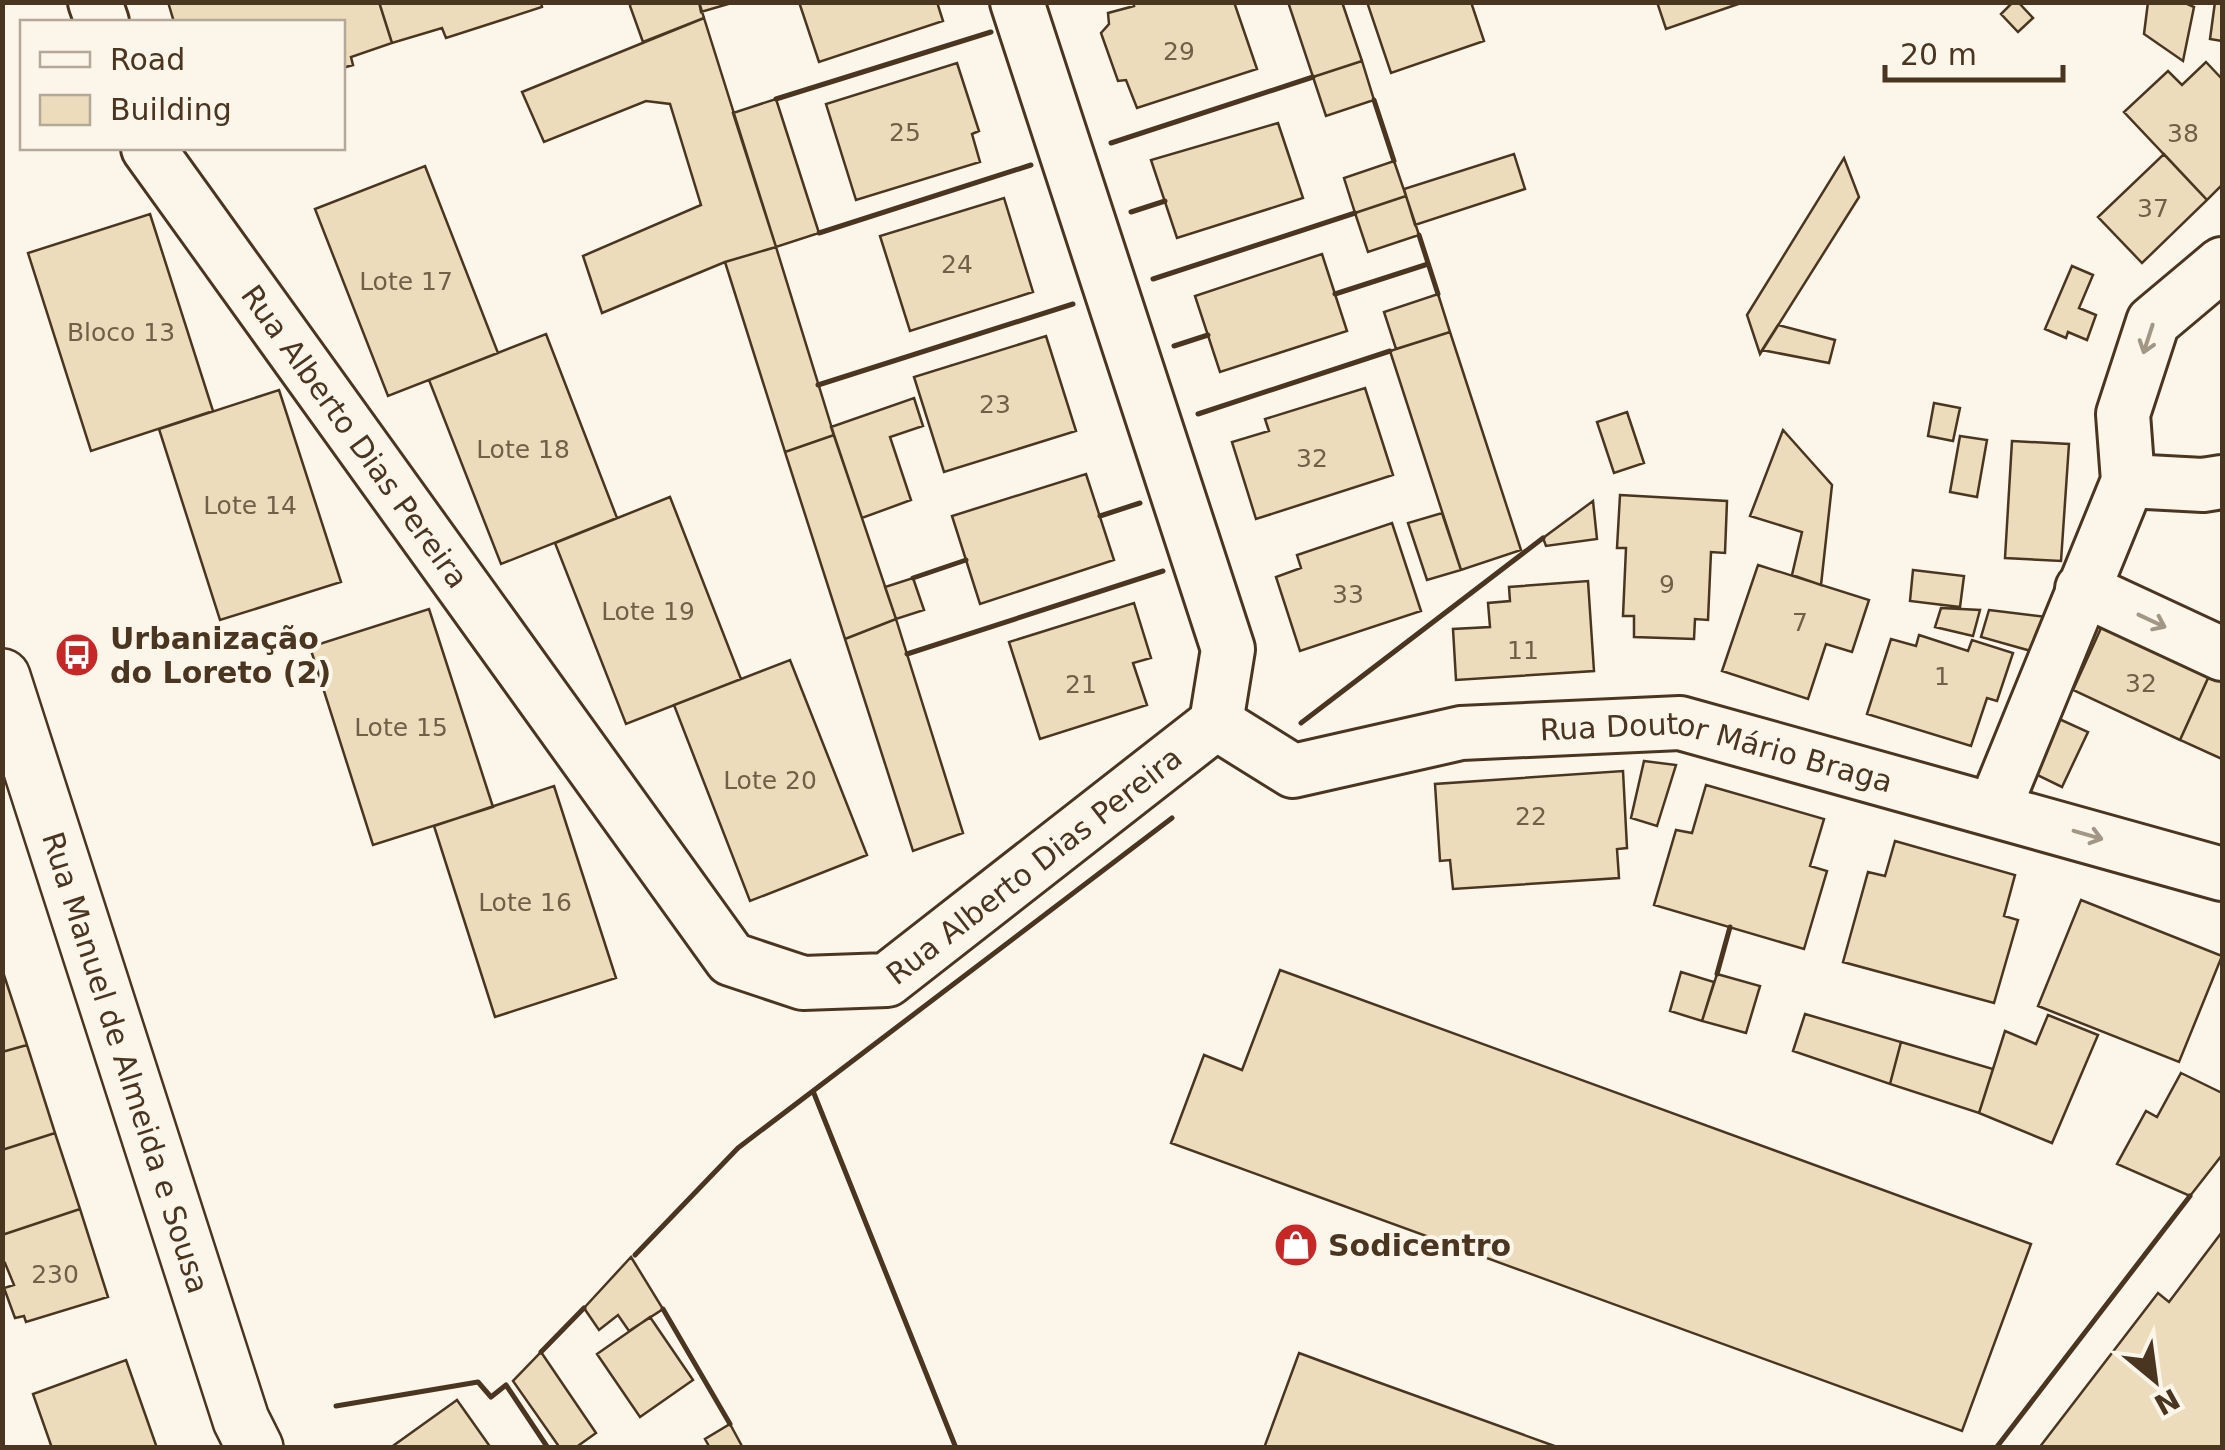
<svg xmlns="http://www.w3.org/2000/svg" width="2225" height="1450" font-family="'DejaVu Sans',sans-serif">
<rect width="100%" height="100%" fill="#fbf6e9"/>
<!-- building -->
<path fill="#ecdcbc" stroke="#4a3520" stroke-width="2.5" d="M168 2H379L392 43 351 57 353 65 342 68V22H174Z
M379 2H541L542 7 446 38 442 28 392 43Z
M631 2H699L704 18 643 42 630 6Z
M699 2H735L701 12Z
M799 2H937L943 21 819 62Z
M1133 2H1234L1257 69 1137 108 1126 80 1118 81 1101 33 1109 24 1108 13 1134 6Z
M1288 2H1342L1362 61 1313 77Z
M1367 2H1471L1484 41 1391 73Z
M1657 2H1744L1666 29Z
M2013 2H2018L2033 18 2018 32 2001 14Z
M2148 2H2183L2194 7 2183 61 2144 34Z
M2215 2H2222V41L2210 39Z
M704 18 776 247 725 262 602 313 583 256 701 205 670 104 646 101 544 142 522 92Z
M1362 61 1374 100 1326 116 1313 77Z
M2206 62 2222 79V185L2207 200 2124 112 2168 71 2182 85Z
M957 63 979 131 972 134 980 162 856 200 826 104Z
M776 99 819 233 776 247 733 113Z
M1278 123 1303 198 1177 238 1151 160Z
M1514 154 1525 189 1415 225 1404 189Z
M2164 154 2207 200 2142 263 2098 217Z
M1844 158 1859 197 1760 354 1747 315Z
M1394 161 1406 196 1355 213 1344 178Z
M425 166 498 353 388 396 315 209Z
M1406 196 1419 235 1368 252 1355 213Z
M1004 198 1033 292 910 331 880 236Z
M150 214 213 411 91 451 28 253Z
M776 247 834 435 785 452 725 262Z
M1322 254 1347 331 1220 372 1195 296Z
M2072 266 2093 275 2079 308 2096 315 2087 340 2068 332 2066 338 2045 329Z
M1438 294 1450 332 1396 349 1384 312Z
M1778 325 1835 340 1829 363 1762 350Z
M1450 332 1521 550 1461 570 1390 351Z
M546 334 617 518 501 564 429 380Z
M1046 336 1076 431 944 472 914 377Z
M1365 388 1393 475 1256 519 1232 442 1269 431 1265 419Z
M279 390 341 582 220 620 159 429Z
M914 398 923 426 890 437 911 500 862 518 831 427Z
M1934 403 1960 408 1953 441 1928 436Z
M1627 412 1644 463 1614 473 1597 422Z
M1783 430 1832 485 1821 585 1792 575 1802 532 1750 516Z
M834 435 896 619 845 639 785 452Z
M1960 436 1987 440 1977 497 1950 492Z
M2012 441 2069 444 2061 561 2005 558Z
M1086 474 1114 560 980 604 952 516Z
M1620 495 1727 501 1725 553 1711 552 1708 620 1695 619 1694 639 1634 637V616H1623L1626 548H1617Z
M670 497 741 679 626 724 555 543Z
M1593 501 1597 539 1546 546 1543 538Z
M1442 513 1461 570 1427 580 1408 523Z
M1392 523 1421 611 1300 651 1276 577 1301 568 1297 555Z
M1758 565 1869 600 1852 652 1826 644 1808 699 1722 671Z
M1913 570 1964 576 1960 607 1910 601Z
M913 578 924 610 896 619 885 587Z
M1588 581 1594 671 1456 680 1453 629 1490 627 1488 603 1510 601 1509 587Z
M1134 603 1151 658 1133 663 1147 705 1040 739 1009 642Z
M1941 608 1980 610 1973 636 1935 627Z
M429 609 493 807 373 845 310 647Z
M1989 610 2047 617 2038 653 1981 637Z
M896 619 963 833 913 851 845 639Z
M2102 626 2209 676 2180 740 2073 690Z
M1919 635 1968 651 1972 640 2013 653 1997 701 1987 698 1971 746 1867 714 1891 639 1916 646Z
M82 642 89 666 76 670 68 646Z
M790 660 867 855 750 901 674 705Z
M2209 676 2222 682V759L2180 740Z
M2057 718 2088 732 2062 787 2031 772Z
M1644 761 1676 765 1657 826 1631 818Z
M1623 771 1627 848 1617 849 1619 878 1453 889 1450 860 1440 861 1435 784Z
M1706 785 1824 819 1810 866 1827 871 1804 949 1654 905 1676 830 1692 833Z
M554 786 616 978 495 1017 434 826Z
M1895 841 2015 875 2004 916 2018 920 1994 1003 1843 962 1868 872 1885 876Z
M2081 900 2222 956 2179 1062 2038 1006Z
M2 969 27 1045 2 1052Z
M1280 970 2031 1244 1962 1431 1171 1143 1204 1055 1242 1070Z
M1681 972 1714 982 1702 1021 1670 1011Z
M1717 974 1760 986 1746 1033 1702 1021Z
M1805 1014 1901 1042 1890 1084 1793 1051Z
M2048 1015 2098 1035 2052 1143 1979 1113 2005 1031 2036 1044Z
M1901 1042 1993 1069 1979 1113 1890 1084Z
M27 1045 55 1133 2 1150V1052Z
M2181 1073 2222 1093V1155L2190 1196 2117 1164 2146 1111 2157 1117Z
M55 1133 80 1209 2 1235V1150Z
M80 1209 108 1297 26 1322 24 1316 15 1318 4 1288 14 1285 5 1263 2 1264V1235Z
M2222 1232V1448H2039L2158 1293 2169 1302Z
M631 1257 663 1309 629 1331 618 1315 599 1330 584 1308Z
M650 1317 693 1380 640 1417 597 1354Z
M541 1352 596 1433 575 1448H560L513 1381Z
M1299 1353 1372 1380 1560 1448H1264Z
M126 1360 157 1448H52L33 1394Z
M457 1400 491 1448H390Z
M730 1424 743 1448H710L705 1439Z"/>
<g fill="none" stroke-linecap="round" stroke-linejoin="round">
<defs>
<g id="street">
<path d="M95 2 102 22"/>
<path id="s1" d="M148 148 731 959 803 983 887 980 1216 723 1228 649 1017 2"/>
<path d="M2128 481 2203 485 2222 482"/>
<path d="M2082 589 2222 654"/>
<path id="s2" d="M1216 723 1293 771 1461 733 1680 723 2222 874"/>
<path d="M1994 809 2128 481 2123 414 2153 322 2222 264"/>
</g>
<g id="primary">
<path id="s3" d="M2 677 241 1420 255 1448"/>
</g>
</defs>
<!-- street casing -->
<use href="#street" stroke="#4a3520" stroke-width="58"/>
<!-- primary casing -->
<use href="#primary" stroke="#4a3520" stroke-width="60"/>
<!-- street -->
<use href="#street" stroke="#fbf6e9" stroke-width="52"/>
<!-- primary -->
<use href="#primary" stroke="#fbf6e9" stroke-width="55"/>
<!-- wall -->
<path stroke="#4a3520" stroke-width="5" d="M776 99 991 32
M1374 100 1394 161
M1111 143 1313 77
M1131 212 1165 201
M819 233 1031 165
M1419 235 1438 294
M1153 279 1355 213
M1335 294 1428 264
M1174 346 1208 335
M818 385 1073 304
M1198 414 1390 351
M1100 516 1140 503
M913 578 966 560
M907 654 1163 571
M1301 723 1543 538
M1717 974 1730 927
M813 1091 956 1448
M635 1255 738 1148 1172 818
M663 1309 730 1424
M541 1352 584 1308
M336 1406 478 1382 491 1397 506 1385 548 1448
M1996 1448 2190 1196"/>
</g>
<!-- one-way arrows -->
<defs><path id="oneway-shaft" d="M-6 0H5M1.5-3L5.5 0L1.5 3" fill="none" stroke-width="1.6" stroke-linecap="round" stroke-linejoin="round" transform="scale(2.5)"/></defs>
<g stroke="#a29684">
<use href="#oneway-shaft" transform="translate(2148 339) rotate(108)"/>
<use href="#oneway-shaft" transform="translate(2152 621) rotate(25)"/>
<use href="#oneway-shaft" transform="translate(2088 835) rotate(16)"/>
</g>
<!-- icons -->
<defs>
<symbol id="bus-disc" viewBox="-11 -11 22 22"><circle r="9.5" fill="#c62828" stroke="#fbf6e9"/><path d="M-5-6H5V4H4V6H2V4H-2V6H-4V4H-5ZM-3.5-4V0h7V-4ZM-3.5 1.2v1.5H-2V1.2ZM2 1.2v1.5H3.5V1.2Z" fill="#fff"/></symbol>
<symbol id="shop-disc" viewBox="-11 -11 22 22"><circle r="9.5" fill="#c62828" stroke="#fbf6e9"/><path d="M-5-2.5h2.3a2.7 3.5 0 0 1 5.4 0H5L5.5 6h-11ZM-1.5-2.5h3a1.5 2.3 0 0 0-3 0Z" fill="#fff"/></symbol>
</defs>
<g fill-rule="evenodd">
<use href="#bus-disc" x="52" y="630" width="50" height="50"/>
<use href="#shop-disc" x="1271" y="1220" width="50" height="50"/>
</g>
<g text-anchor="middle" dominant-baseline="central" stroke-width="8" stroke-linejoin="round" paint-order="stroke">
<!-- number labels -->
<g font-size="25" fill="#725f47">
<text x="1179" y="51">29</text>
<text x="905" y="132">25</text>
<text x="2183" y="133">38</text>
<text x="2153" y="208">37</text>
<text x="957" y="264">24</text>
<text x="406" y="281">Lote 17</text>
<text x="121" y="332">Bloco 13</text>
<text x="995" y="404">23</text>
<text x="523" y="449">Lote 18</text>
<text x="1312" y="458">32</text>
<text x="250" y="505">Lote 14</text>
<text x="1667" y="584">9</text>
<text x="1348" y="594">33</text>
<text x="648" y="611">Lote 19</text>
<text x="1800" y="622">7</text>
<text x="1523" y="650">11</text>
<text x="1942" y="676">1</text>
<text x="2141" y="683">32</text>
<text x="1081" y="684">21</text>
<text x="401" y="727">Lote 15</text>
<text x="770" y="780">Lote 20</text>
<text x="1531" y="816">22</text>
<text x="525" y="902">Lote 16</text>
<text x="55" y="1274">230</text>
</g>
<!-- street labels -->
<g font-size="30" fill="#4a3520" stroke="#fbf6e9">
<text stroke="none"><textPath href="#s1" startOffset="355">Rua Alberto Dias Pereira</textPath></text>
<text stroke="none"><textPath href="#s2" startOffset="522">Rua Doutor Mário Braga</textPath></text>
<text stroke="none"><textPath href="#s1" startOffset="1345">Rua Alberto Dias Pereira</textPath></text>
<text stroke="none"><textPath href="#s3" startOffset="405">Rua Manuel de Almeida e Sousa</textPath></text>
</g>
<!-- poi labels -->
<g font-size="30" font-weight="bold" fill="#4a3520" stroke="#fbf6e9" text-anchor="start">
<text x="110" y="638">Urbanização<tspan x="110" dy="34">do Loreto (2)</tspan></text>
<text x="1328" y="1245">Sodicentro</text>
</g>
</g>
<!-- border -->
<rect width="2225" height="1450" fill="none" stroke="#4a3520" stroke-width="10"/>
<!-- legend -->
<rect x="20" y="20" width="325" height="130" fill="#fbf6e9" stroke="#b4a999" stroke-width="2.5"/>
<rect x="40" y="52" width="50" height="15" fill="#fbf6e9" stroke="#b4a999" stroke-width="2.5"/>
<text x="110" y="70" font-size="30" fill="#4a3520">Road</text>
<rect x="40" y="95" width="50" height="30" fill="#ecdcbc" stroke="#b4a999" stroke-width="2.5"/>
<text x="110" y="120" font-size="30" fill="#4a3520">Building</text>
<!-- north arrow -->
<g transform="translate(2155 1380) rotate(151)" stroke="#fbf6e9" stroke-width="8" paint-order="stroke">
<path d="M0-8L18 38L0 25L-18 38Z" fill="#4a3520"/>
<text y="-15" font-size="28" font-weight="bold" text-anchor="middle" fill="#4a3520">N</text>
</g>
<!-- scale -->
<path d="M1885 65v15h178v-15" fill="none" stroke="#4a3520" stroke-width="5"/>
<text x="1900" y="65" font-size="30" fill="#4a3520" stroke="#fbf6e9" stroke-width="8" paint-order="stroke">20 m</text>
</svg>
